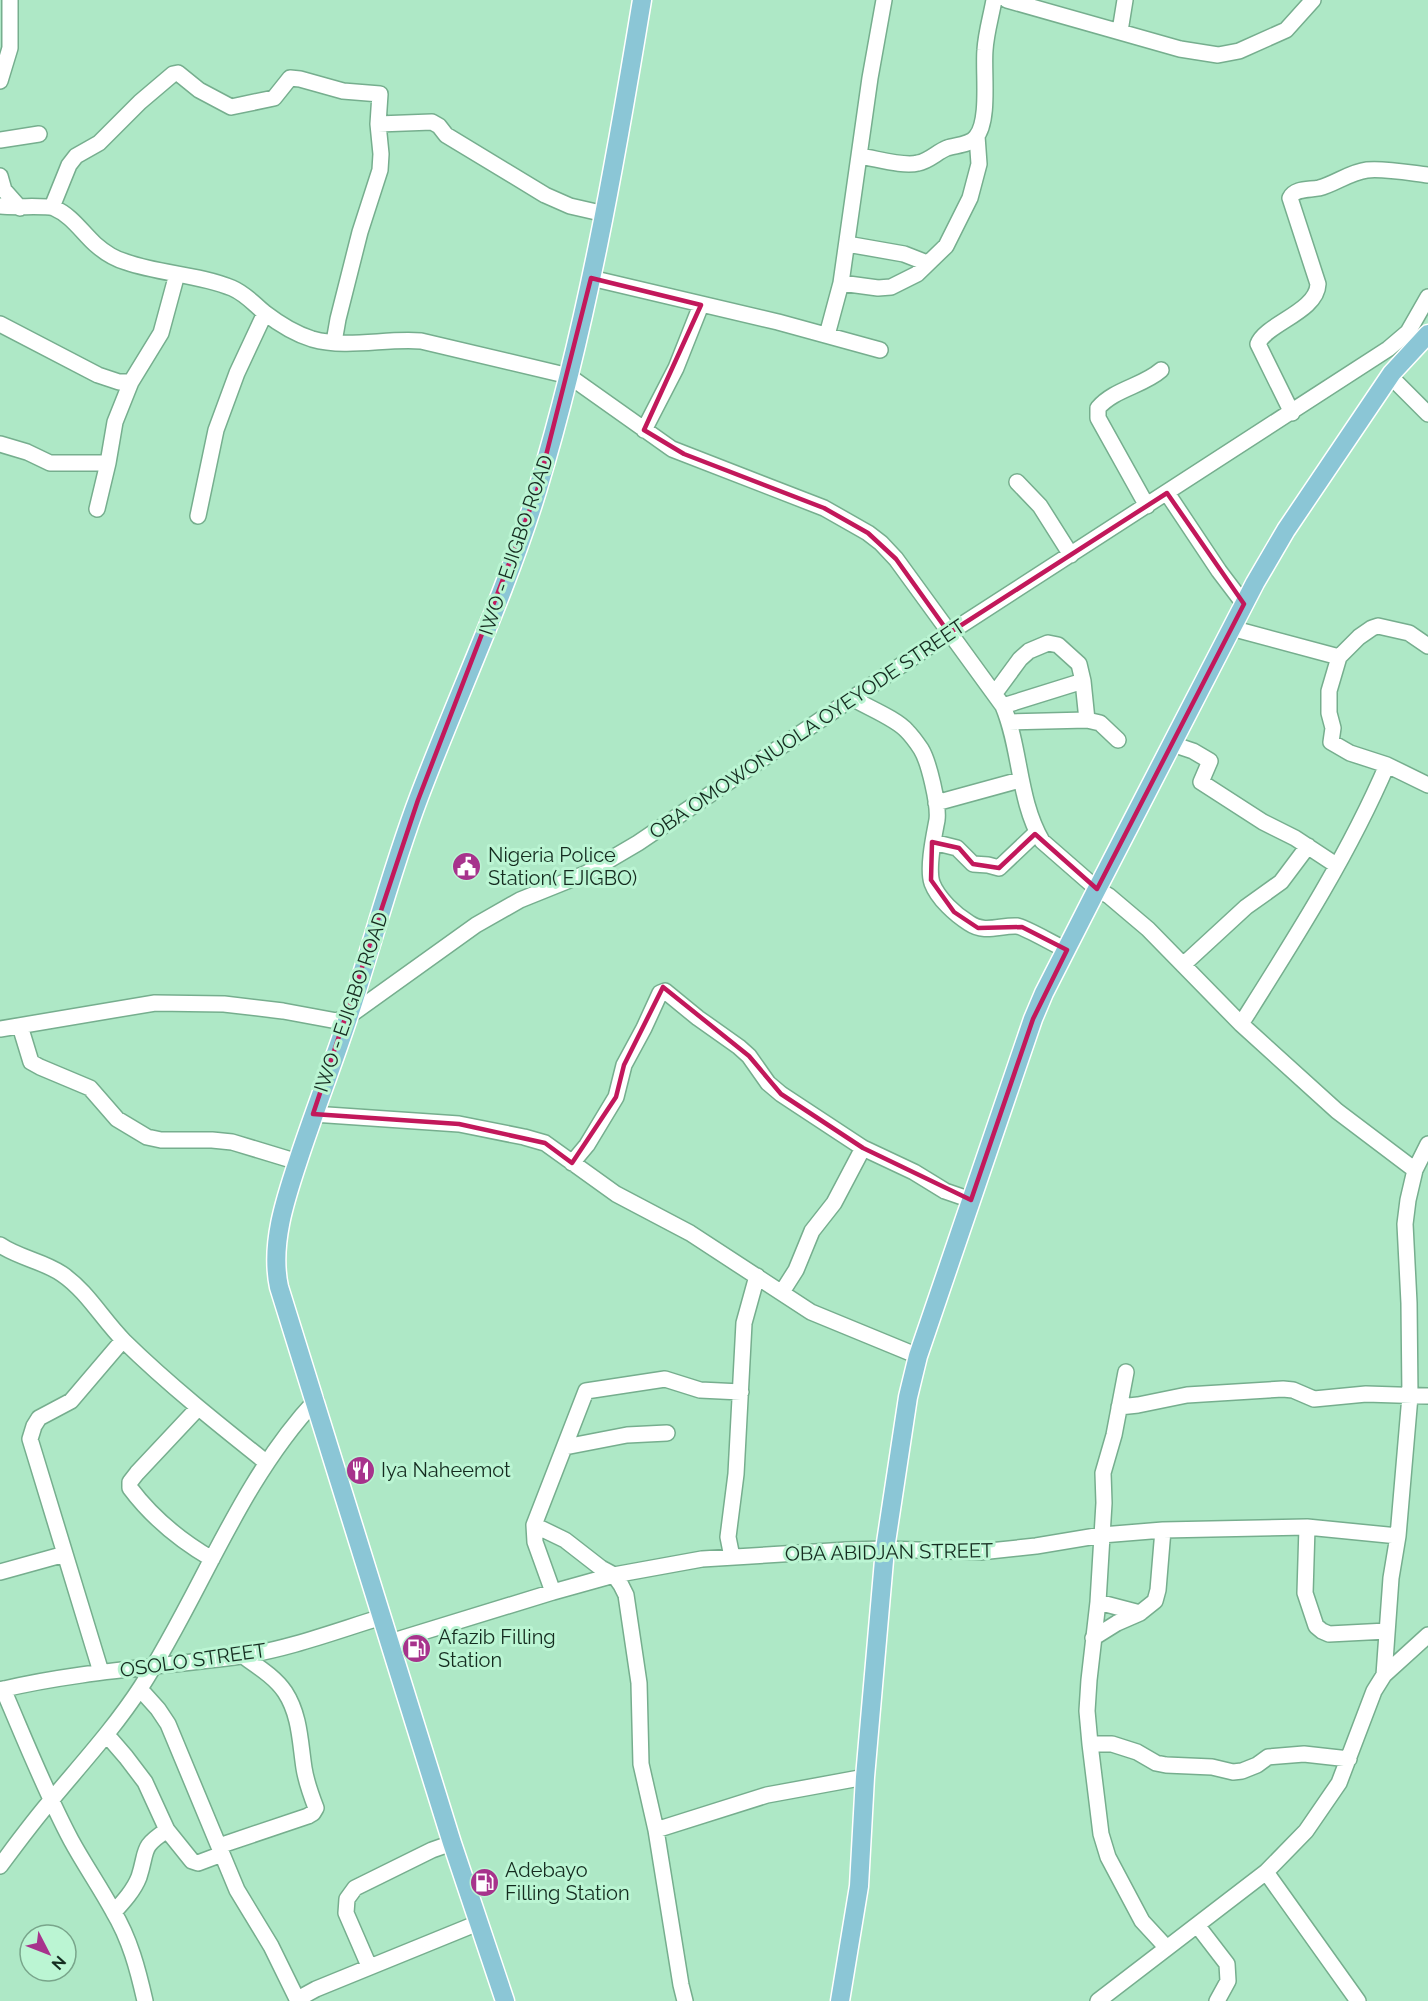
<svg xmlns="http://www.w3.org/2000/svg" width="1428" height="2001" font-family="Raleway,sans-serif">
<rect width="100%" height="100%" fill="#aee8c6"/>
<g fill="none" stroke-linecap="round" stroke-linejoin="round">
<defs>
<path id="minor" d="M1007 0 1180 49 1218 55 1239 51 1286 30 1313 0
M1120 31 1125 0
M0 81 10 48V0
M378 124 432 122 439 126 446 135 545 195 570 206 605 214
M0 140 39 134
M859 156C875 158 903 167 918 163 929 161 937 152 947 148 956 145 970 145 976 137 990 121 983 71 985 50 986 33 991 17 994 0
M0 176 4 190 20 208
M0 206C13 208 45 205 54 208 71 215 82 232 95 244 104 252 115 259 126 262 160 274 198 274 232 288 246 294 254 304 265 313 278 323 296 334 312 339 348 349 385 338 421 341L569 376 672 449 824 508 868 533 881 543 896 559 1003 706C1021 749 1018 800 1042 841L1097 889 1109 896 1148 929 1241 1024 1337 1111 1415 1170
M52 207 69 165 76 156 99 143 140 102 173 74 178 73 199 90 231 107 274 98 290 78 300 79 343 91 380 94 378 124 381 154 380 170 360 232 338 319 334 342
M847 244 904 254 927 263
M591 278 778 322 880 350
M841 283 878 288 891 287 917 274 946 246 970 198 979 164 977 136
M0 324 98 375 119 382H131
M827 335 841 283 870 78 884 0
M1412 335 1408 332 1428 297
M1390 376 1428 414
M1292 413 1258 344C1265 324 1317 312 1318 284L1290 198C1295 188 1309 190 1319 188 1335 184 1350 172 1367 170 1383 168 1411 173 1428 175
M644 430 676 368 701 305
M0 444 27 452 50 463H108
M1017 482 1040 506 1071 555
M1167 493 1219 571 1244 604
M1147 506 1098 418V408C1114 389 1143 386 1161 370
M97 509 108 463 115 422 131 382 161 333 177 274
M198 516 216 430 237 373 265 313
M1231 628 1339 657
M1428 646 1409 633 1378 626 1372 628 1359 637 1339 657 1329 691V713L1333 728 1331 742 1350 753 1387 765 1428 785
M995 693 1020 659 1029 651 1048 643 1058 645 1079 664 1083 681 1087 720
M852 698C867 707 897 719 907 731 912 736 917 743 921 749 929 762 939 805 937 820 934 836 927 868 932 883 938 899 956 915 969 923 985 934 1000 925 1017 926 1025 927 1057 946 1067 950
M1003 706 1083 681
M1009 722 1087 720 1100 723 1118 740
M1172 744 1193 751 1210 761 1201 782 1263 822 1295 838 1336 865
M936 803 1020 780
M933 842 957 848 973 864 988 865 999 868 1037 832
M1183 965 1246 907 1281 882 1308 846
M1241 1024C1294 940 1348 856 1387 765
M20 1026 31 1062 40 1067 90 1088 117 1119 147 1137 161 1140H212L232 1142 298 1162
M0 1029 155 1003 224 1004 283 1011 337 1021 349 1016 476 925 520 900 587 873 638 843 949 633 1388 349 1408 332
M313 1114 459 1124 524 1137 545 1143 616 1194 690 1233 811 1312 918 1356
M572 1163 587 1145 616 1097 624 1065 644 1028 660 993 665 991 698 1018 739 1047 749 1056 768 1083 781 1094 863 1148 914 1172 945 1191 971 1200
M0 1245C19 1258 43 1261 62 1274 87 1291 103 1320 124 1341 169 1385 218 1424 267 1463
M782 1292 796 1270 812 1231 834 1203 863 1148
M1126 1372 1114 1435 1103 1473 1104 1503 1098 1602 1089 1680 1087 1711 1090 1744 1101 1834 1108 1857 1142 1921 1166 1947
M1119 1407 1138 1405 1187 1395 1283 1389 1293 1390 1314 1399 1366 1394 1428 1396
M198 1408 137 1473 130 1482V1488C151 1516 181 1541 212 1559
M565 1447 627 1435 667 1433
M534 1525 565 1540 601 1568 614 1575 621 1585 626 1595 639 1683 641 1764 656 1830 681 1985 685 2001
M1307 1527 1305 1593 1316 1626 1322 1631 1329 1634 1387 1631
M732 1557 728 1537 736 1474 744 1323 757 1276
M0 1572 65 1554
M553 1592 535 1542 534 1525 586 1391 665 1379 700 1390 741 1392
M1098 1602 1140 1613
M1093 1638 1117 1623 1140 1613 1155 1601 1158 1590 1163 1530
M390 1642 553 1592 614 1575 702 1559 847 1550 885 1549 980 1552 1036 1546 1102 1535 1163 1530 1307 1527 1398 1536
M101 1672 30 1439 34 1426 39 1418 71 1401 123 1340
M1384 1675 1391 1578 1398 1536 1410 1396 1409 1303 1405 1224 1408 1200 1415 1170 1428 1144
M3 1689C25 1740 45 1791 71 1840 84 1864 100 1887 113 1911 130 1939 138 1970 145 2001
M140 1689 158 1709 168 1724 237 1890 271 1946 298 2001
M0 1690C79 1671 161 1667 241 1656 289 1649 336 1631 382 1617
M107 1735 126 1757 145 1782 167 1830 192 1861 198 1863 222 1854
M1090 1744H1112L1137 1752 1156 1763 1166 1765 1212 1767 1233 1772 1242 1771 1257 1765 1268 1757 1304 1754 1349 1759
M656 1830 767 1795 865 1777
M219 1846 308 1816 313 1813 316 1808C311 1795 306 1781 304 1768 300 1742 300 1715 285 1692 275 1677 257 1666 243 1656
M0 1866C17 1843 34 1820 53 1798 83 1762 115 1727 141 1687 201 1594 239 1482 316 1400
M1266 1872 1358 2001
M114 1912C124 1901 134 1890 139 1877 148 1849 140 1848 167 1830
M1197 1925 1227 1964 1228 1981 1217 2001
M369 1966 346 1913 347 1899 355 1888 432 1850 452 1843
M300 2001 305 1995 316 1989 478 1923
M1098 2001 1266 1872 1306 1831 1339 1783 1374 1691 1384 1675 1428 1635"/>
<path id="major" d="M505 2001 452 1843 279 1287C270 1245 285 1200 298 1161 314 1112 333 1064 349 1015 373 942 392 868 419 797 458 694 506 593 538 488 586 329 615 164 642 0
M840 2001 859 1886 865 1777 885 1549 908 1397 918 1356 1033 1019 1044 993 1097 889 1255 583 1286 530 1392 373 1428 334"/>
</defs>
<!-- minor casing -->
<use href="#minor" stroke="#76ae8e" stroke-width="18"/>
<!-- major casing -->
<use href="#major" stroke="#fff" stroke-width="21"/>
<!-- minor -->
<use href="#minor" stroke="#fff" stroke-width="15"/>
<!-- major -->
<use href="#major" stroke="#8bc6d6" stroke-width="18"/>
</g>
<!-- marked area -->
<path fill="none" stroke="#c2185b" stroke-width="4.5" stroke-linejoin="round" d="M591 278 701 305 644 430 684 454 824 508 868 533 896 559 949 633 1167 493 1244 604 1097 889 1035 834 999 868 973 864 959 848 932 842 931 880 954 912 978 928 1022 927 1067 950 1033 1019 971 1200 863 1148 781 1094 749 1056 663 987 624 1065 616 1097 572 1163 545 1143 459 1124 313 1114 418 800 537 491Z"/>
<!-- icons -->
<defs>
<symbol id="civic-disc" viewBox="-11 -11 22 22"><circle r="9.5" fill="#a7338c" stroke="#bbf5d3"/><path d="M-.6-6.5H3V-4.5H.6V-3L4-1V1h2V6H-6V1h2V-1L-.6-3ZM-1.2 2.5V6h2.4V2.5Z" fill="#fff"/></symbol>
<symbol id="restaurant-disc" viewBox="-11 -11 22 22"><circle r="9.5" fill="#a7338c" stroke="#bbf5d3"/><path d="M-5-6h1v4h1v-4h1v4h1v-4h1v5L-1.5 .5V6h-2V.5L-5-1ZM5-6V6H3V1.5H1.5Q1.5-4 5-6Z" fill="#fff"/></symbol>
<symbol id="fuel-disc" viewBox="-11 -11 22 22"><circle r="9.5" fill="#a7338c" stroke="#bbf5d3"/><path d="M-5.5-6h7V0h2V4h1.3V-2.5L3-4.5l.8-.8L6-3V5H2.5V1h-1V6h-7ZM-4.2-4.7v3.2H.2V-4.7Z" fill="#fff"/></symbol>
</defs>
<g fill-rule="evenodd">
<use href="#civic-disc" x="450" y="850" width="33" height="33"/>
<use href="#restaurant-disc" x="344" y="1454" width="33" height="33"/>
<use href="#fuel-disc" x="400" y="1632" width="33" height="33"/>
<use href="#fuel-disc" x="468" y="1866" width="33" height="33"/>
</g>
<g text-anchor="middle" dominant-baseline="central" stroke-width="6" stroke-linejoin="round" paint-order="stroke">
<!-- street labels -->
<g font-size="20" fill="#152c20" stroke="#bbf5d3">
<text transform="translate(516 545) rotate(-71)">IWO - EJIGBO ROAD</text>
<text transform="translate(807 729) rotate(-34)">OBA OMOWONUOLA OYEYODE STREET</text>
<text transform="translate(351 1002) rotate(-71)">IWO - EJIGBO ROAD</text>
<text transform="translate(889 1552) rotate(-1)">OBA ABIDJAN STREET</text>
<text transform="translate(193 1660) rotate(-8)">OSOLO STREET</text>
</g>
<!-- poi labels -->
<g font-size="20" fill="#152c20" stroke="#bbf5d3" text-anchor="start">
<text x="488" y="855">Nigeria Police<tspan x="488" dy="23">Station( EJIGBO)</tspan></text>
<text x="381" y="1470">Iya Naheemot</text>
<text x="438" y="1637">Afazib Filling<tspan x="438" dy="23">Station</tspan></text>
<text x="505" y="1870">Adebayo<tspan x="505" dy="23">Filling Station</tspan></text>
</g>
</g>
<!-- north arrow -->
<g transform="translate(48 1953) rotate(132)"><circle r="28" fill="#bbf5d3" stroke="#79a58b" stroke-width="1.5"/>
<path d="M0-4.5L10 22L0 15L-10 22Z" fill="#a7338c"/>
<text y="-9" font-size="16" font-weight="bold" text-anchor="middle" fill="#152c20">N</text>
</g>
</svg>
